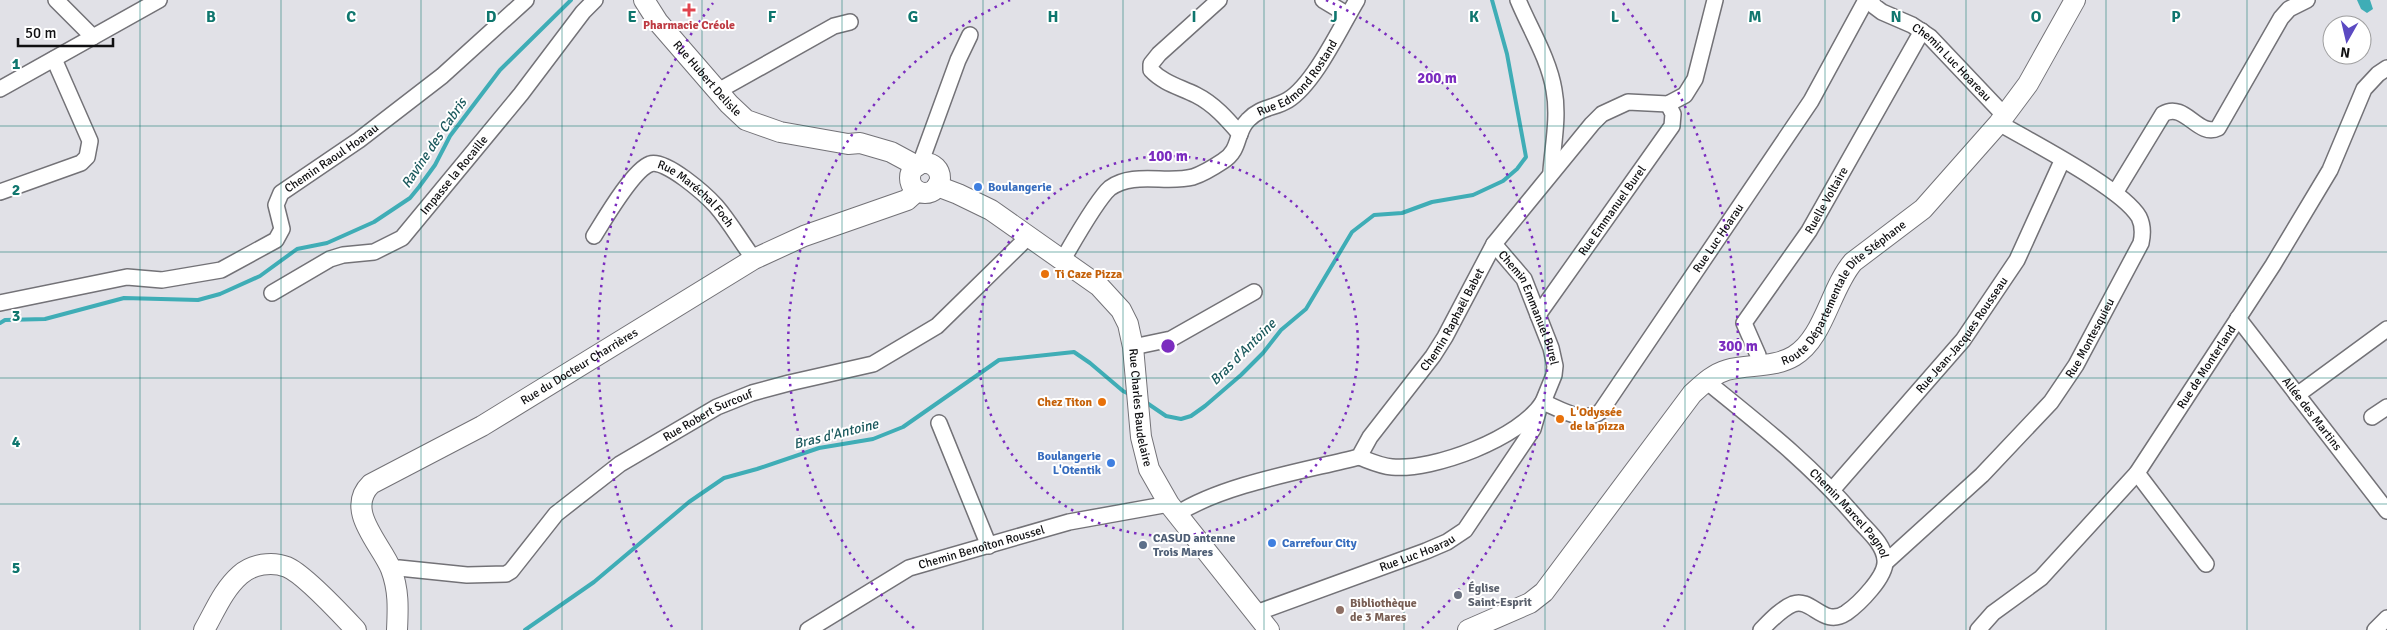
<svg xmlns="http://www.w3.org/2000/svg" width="2387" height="630" font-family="Signika,sans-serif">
<rect width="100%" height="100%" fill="#e1e1e7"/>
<!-- water -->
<path fill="#3fadb6" d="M2357 0H2370L2373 9 2367 13 2361 9Z"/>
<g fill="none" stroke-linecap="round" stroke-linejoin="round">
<!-- stream -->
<path stroke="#3fadb6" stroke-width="4" d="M0 323 5 320 45 319 124 298 198 300 220 294 260 276 297 249 327 243 374 222 410 198 419 187 435 165 450 136 500 70 571 0
M1144 401 1166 416 1181 419 1191 416 1205 406 1241 375 1263 353 1281 330 1306 309 1352 232 1374 215 1402 213 1432 202 1473 195 1503 181 1517 169 1526 157 1507 54 1492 0
M525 630 594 582 689 502 724 478 757 469 819 448 873 439 903 427 999 360 1074 352 1090 363 1123 391 1131 395"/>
<defs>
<g id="street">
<path d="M56 0 93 37"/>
<path d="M1219 0 1159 54 1151 64V70C1163 83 1180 87 1196 95 1214 104 1227 119 1240 134"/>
<path d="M1323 0 1348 15"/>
<path d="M1518 0C1530 29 1549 59 1554 90 1559 116 1553 145 1551 171"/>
<path id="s1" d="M1871 0 1874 6 1882 12 1912 25 1930 37 2004 115"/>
<path d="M0 89 159 0"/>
<path d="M718 91 834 26 850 22"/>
<path d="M923 164V156L958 60 970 35"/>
<path d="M0 192 81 163 87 157 90 141 54 59"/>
<path d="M2115 193 2163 114C2185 101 2198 138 2218 128L2281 18 2289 9 2307 0"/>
<path id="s2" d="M594 236C604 220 633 170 650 164 665 158 706 195 716 206 730 222 741 242 754 259"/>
<path id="s3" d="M1494 244 1524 279 1551 348 1555 366 1554 375 1543 402"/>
<path id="s4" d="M1062 261C1072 244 1097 199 1110 188 1133 171 1167 184 1193 177 1202 174 1214 167 1223 161 1241 150 1235 133 1248 120 1260 107 1275 108 1288 100 1315 83 1340 28 1357 0"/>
<path id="s5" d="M272 293 330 259 343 255 374 252 402 238 521 94 583 12 595 0"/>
<path id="s6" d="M0 303 127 277 162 280 221 270 276 240 282 229 276 205 281 193 359 140 442 76 526 0"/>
<path id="s7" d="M1538 315 1672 126 1673 114 1668 104"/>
<path id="s8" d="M2238 318 2387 511"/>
<path d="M1133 347 1171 339 1254 292"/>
<path id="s9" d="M1759 366 1758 355 1744 323 1809 231 1922 31"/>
<path id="s10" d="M1706 381C1763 427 1813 466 1860 522 1870 533 1884 545 1885 560 1887 576 1859 604 1846 613 1823 628 1812 597 1793 604 1781 609 1770 621 1761 630"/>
<path d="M2297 395 2387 329"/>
<path d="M2372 417 2387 407"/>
<path d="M939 423 989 546"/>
<path id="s11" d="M1359 457C1370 461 1380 466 1392 467 1433 471 1521 438 1543 402 1560 409 1584 425 1601 411L1811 101 1866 0"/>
<path d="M2137 473 2206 564"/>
<path id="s12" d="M1833 489 1963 340 2017 260 2062 161"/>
<path id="s13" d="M1177 514C1224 484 1304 471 1359 457L1370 437 1433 356 1445 337 1494 244 1592 124 1602 114 1628 102 1668 104 1685 95 1695 79 1715 0"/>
<path id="s14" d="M1886 562 1982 475 2051 402 2076 365 2141 243C2143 234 2143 225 2139 217 2122 188 2031 142 1999 123"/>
<path id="s15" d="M391 570 399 568 467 575 506 574 511 571 556 514 620 464 717 407 752 393 789 383 873 364 937 326 1028 237"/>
<path id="s16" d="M1256 613 1426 551 1447 542 1465 530 1533 429 1538 412"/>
<path id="s17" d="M808 630 909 568 1069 522 1169 504"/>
<path id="s18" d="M1978 630 1993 613 2041 578 2137 473 2273 265 2330 170 2364 89 2378 74 2387 68"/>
<path d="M2375 630 2387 618"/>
</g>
<g id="secondary">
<path id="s19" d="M644 0 658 22 729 104 746 120 780 132 848 144 860 143 891 152 917 166"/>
<circle cx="925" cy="178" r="15"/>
<path id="s20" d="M937 186 958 194 991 210 1099 286 1121 310 1128 324 1133 347 1141 437 1149 469 1169 504 1269 630"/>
<path d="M204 630C215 611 223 590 240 575 252 564 272 561 287 567 304 574 342 615 356 630"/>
<path id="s21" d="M397 630C398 609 399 590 391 569 381 544 344 510 371 484L482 426 754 259 804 236 907 200 917 191"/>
<path id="s22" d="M1468 630 1530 603 1544 592 1692 394C1703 384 1713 374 1727 370 1749 364 1774 368 1794 356 1824 338 1830 289 1853 262L1923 209 1999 123 2028 84 2075 0"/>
</g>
</defs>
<!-- street casing -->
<use href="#street" stroke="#737277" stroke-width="18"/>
<!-- secondary casing -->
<use href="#secondary" stroke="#737277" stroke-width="22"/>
<!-- street -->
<use href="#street" stroke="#fff" stroke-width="15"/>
<!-- secondary -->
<use href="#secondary" stroke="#fff" stroke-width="20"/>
</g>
<!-- grid -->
<path fill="none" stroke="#0f766e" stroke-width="1" stroke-opacity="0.55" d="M140 0V630M281 0V630M421 0V630M562 0V630M702 0V630M842 0V630M983 0V630M1123 0V630M1264 0V630M1404 0V630M1545 0V630M1685 0V630M1825 0V630M1966 0V630M2106 0V630M2247 0V630M0 126H2387M0 252H2387M0 378H2387M0 504H2387"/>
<!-- distance rings -->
<g fill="none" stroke="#7b2cbf" stroke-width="2.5" stroke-dasharray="2.5 5">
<circle cx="1168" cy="346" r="190"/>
<path d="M914 628A380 380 0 0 1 1010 0M1326 0A380 380 0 0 1 1422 628"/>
<path d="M672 627A570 570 0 0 1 713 3M1623 3A570 570 0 0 1 1664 627"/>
</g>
<!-- markers -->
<path fill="#e0444e" stroke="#fff" stroke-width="2" d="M686.5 2.5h5v5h5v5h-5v5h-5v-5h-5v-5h5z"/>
<g fill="#3f7fe0" stroke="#fff" stroke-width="2">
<circle cx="978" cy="187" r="5"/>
<circle cx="1111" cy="463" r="5"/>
<circle cx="1272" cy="543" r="5"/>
</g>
<g fill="#e8710a" stroke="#fff" stroke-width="2">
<circle cx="1045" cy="274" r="5"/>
<circle cx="1102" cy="402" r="5"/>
<circle cx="1560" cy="419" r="5"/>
</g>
<circle fill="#5c6f8a" stroke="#fff" stroke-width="2" cx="1143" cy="545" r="5"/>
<circle fill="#6b7280" stroke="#fff" stroke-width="2" cx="1458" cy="595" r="5"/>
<circle fill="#8d6e63" stroke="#fff" stroke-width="2" cx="1340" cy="610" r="5"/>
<g text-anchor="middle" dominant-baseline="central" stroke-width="4" stroke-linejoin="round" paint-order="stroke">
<!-- health labels -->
<g font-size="12" font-weight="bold" fill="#be3a42" stroke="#fff">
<text x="689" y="25">Pharmacie Créole</text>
</g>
<!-- street labels -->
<g font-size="12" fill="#101012" stroke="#fff">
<text stroke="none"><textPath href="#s1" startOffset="104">Chemin Luc Hoareau</textPath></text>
<text stroke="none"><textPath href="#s4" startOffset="322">Rue Edmond Rostand</textPath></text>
<text stroke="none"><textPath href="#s19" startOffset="101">Rue Hubert Delisle</textPath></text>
<text stroke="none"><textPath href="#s6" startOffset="399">Chemin Raoul Hoarau</textPath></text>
<text stroke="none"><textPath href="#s5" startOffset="225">Impasse la Rocaille</textPath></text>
<text stroke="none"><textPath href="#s2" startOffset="149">Rue Maréchal Foch</textPath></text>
<text stroke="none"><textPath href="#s9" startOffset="194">Ruelle Voltaire</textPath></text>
<text stroke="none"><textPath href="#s7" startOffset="128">Rue Emmanuel Burel</textPath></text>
<text stroke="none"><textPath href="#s11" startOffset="475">Rue Luc Hoarau</textPath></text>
<text stroke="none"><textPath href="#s22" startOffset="526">Route Départementale Dite Stéphane</textPath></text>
<text stroke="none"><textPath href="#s3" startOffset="74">Chemin Emmanuel Burel</textPath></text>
<text stroke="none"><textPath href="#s13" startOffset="358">Chemin Raphaël Babet</textPath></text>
<text stroke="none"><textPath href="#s12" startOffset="201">Rue Jean-Jacques Rousseau</textPath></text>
<text stroke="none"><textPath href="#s14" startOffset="305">Rue Montesquieu</textPath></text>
<text stroke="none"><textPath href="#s21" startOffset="396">Rue du Docteur Charrières</textPath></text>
<text stroke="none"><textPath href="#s18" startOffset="351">Rue de Monterland</textPath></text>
<text stroke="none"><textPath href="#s20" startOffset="324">Rue Charles Baudelaire</textPath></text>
<text stroke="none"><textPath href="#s8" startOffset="121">Allée des Martins</textPath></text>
<text stroke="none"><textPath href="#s15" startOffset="376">Rue Robert Surcouf</textPath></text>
<text stroke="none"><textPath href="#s10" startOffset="196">Chemin Marcel Pagnol</textPath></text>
<text stroke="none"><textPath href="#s17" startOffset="194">Chemin Benoîton Roussel</textPath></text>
<text stroke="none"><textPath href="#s16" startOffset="172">Rue Luc Hoarau</textPath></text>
</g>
<!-- shop labels -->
<g font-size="12" font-weight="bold" fill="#366cbe" stroke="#fff" text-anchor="start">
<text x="988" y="187">Boulangerie</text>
<text x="1101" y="456" text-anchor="end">Boulangerie<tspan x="1101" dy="14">L'Otentik</tspan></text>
<text x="1282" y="543">Carrefour City</text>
</g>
<!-- food labels -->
<g font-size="12" font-weight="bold" fill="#c56008" stroke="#fff" text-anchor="start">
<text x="1055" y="274">Ti Caze Pizza</text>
<text x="1092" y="402" text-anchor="end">Chez Titon</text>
<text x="1570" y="412">L'Odyssée<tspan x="1570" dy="14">de la pizza</tspan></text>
</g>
<!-- service labels -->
<g font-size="12" font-weight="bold" fill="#4e5e75" stroke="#fff" text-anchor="start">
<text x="1153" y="538">CASUD antenne<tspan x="1153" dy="14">Trois Mares</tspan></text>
</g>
<!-- worship labels -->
<g font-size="12" font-weight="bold" fill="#5b616d" stroke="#fff" text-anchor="start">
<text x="1468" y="588">Église<tspan x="1468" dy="14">Saint-Esprit</tspan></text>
</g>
<!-- education labels -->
<g font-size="12" font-weight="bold" fill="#785e54" stroke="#fff" text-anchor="start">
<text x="1350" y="603">Bibliothèque<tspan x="1350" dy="14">de 3 Mares</tspan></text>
</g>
<!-- water labels -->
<g font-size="14" font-style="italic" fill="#1b595d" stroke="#fff">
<text transform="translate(434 143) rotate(-56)">Ravine des Cabris</text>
<text transform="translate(1243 352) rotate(-45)">Bras d'Antoine</text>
<text transform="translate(836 434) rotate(-14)">Bras d'Antoine</text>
</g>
</g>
<g font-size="16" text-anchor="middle" font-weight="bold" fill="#0f766e" stroke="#fff" stroke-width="4" stroke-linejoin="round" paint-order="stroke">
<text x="211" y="22">B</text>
<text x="351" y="22">C</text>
<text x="491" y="22">D</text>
<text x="632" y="22">E</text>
<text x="772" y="22">F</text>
<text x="913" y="22">G</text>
<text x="1053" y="22">H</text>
<text x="1194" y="22">I</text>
<text x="1334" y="22">J</text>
<text x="1474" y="22">K</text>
<text x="1615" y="22">L</text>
<text x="1755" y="22">M</text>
<text x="1896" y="22">N</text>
<text x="2036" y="22">O</text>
<text x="2176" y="22">P</text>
<text x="16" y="69">1</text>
<text x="16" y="195">2</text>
<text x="16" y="321">3</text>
<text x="16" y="447">4</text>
<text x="16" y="573">5</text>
</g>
<circle cx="1168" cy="346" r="8" fill="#7b2cbf" stroke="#fff" stroke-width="2.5"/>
<g font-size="15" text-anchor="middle" font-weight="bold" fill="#7b2cbf" stroke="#fff" stroke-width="4" stroke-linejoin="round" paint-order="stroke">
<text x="1437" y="83">200 m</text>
<text x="1168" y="161">100 m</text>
<text x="1738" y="351">300 m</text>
</g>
<!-- north arrow -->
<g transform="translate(2347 40) rotate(188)"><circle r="24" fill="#ffffff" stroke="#9f9fa0"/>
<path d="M0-4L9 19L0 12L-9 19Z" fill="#5b4ac2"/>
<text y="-8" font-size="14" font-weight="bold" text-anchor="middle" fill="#101012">N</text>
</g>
<!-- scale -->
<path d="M18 38v8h95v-8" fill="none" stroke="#101012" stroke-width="2.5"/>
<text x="25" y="38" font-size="15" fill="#101012" stroke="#ffffff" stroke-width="4" paint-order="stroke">50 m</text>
</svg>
